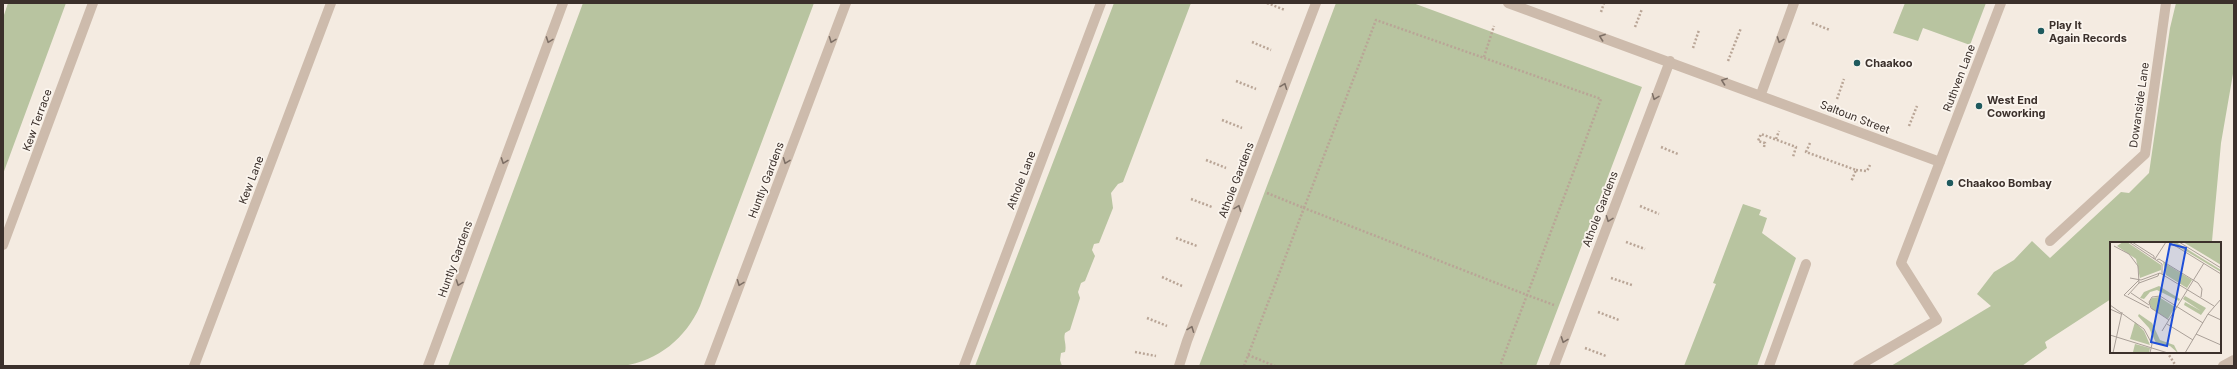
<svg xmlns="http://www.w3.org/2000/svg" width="2237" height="369" font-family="Inter,sans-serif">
<rect width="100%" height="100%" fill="#f4ebe1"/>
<!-- green -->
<path fill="#b8c4a0" d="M8 3H66L3 174V18Z
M583 3H814L700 306C686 338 658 361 623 366H448Z
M1114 3H1191L1123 182 1118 184 1111 193 1113 208 1099 243 1094 244 1092 250 1095 256 1085 281 1081 283 1078 292 1080 298 1070 330 1065 333C1063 340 1067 344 1065 352L1061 353 1060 360 1062 366H975Z
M1336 3H1413L1642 87 1536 366H1199Z
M1905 3H1986L1970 45 1923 28 1918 41 1893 33Z
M2176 3H2234V68L2221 143 2212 241 2208 243H2111V299L2045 342 2047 348 2022 366H1891L1991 306 1977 294 1994 272 2014 260 2032 241 2050 258 2121 192 2129 193 2149 173 2170 28Z
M1743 204 1761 210 1759 215 1767 218 1762 233 1796 258 1757 366H1684L1716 284 1713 283Z"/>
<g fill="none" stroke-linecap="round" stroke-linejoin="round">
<!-- path -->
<path stroke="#b9a596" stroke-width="2.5" stroke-dasharray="2 2" stroke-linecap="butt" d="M1267 3 1285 10
M1601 12 1604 3
M1812 23 1830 30
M1635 27 1642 9
M1252 42 1271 50
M1693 48 1699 30
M1484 57 1494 26
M1728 61 1741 28
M1236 81 1256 89
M1837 99 1844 79
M1222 120 1242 128
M1909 126 1917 106
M1776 139 1779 131
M1810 143 1806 152 1856 170 1851 182
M1661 147 1678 154
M1764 147 1765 143 1758 141 1761 134 1796 147 1793 157
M1206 160 1226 168
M1856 170 1867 171 1870 165
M1267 193 1304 208 1376 20 1601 99 1527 295 1554 305
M1191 199 1212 207
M1640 206 1659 214
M1176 238 1197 246
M1626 242 1645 249
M1162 277 1182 286
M1611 278 1632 285
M1598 312 1619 320
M1147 318 1167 326
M1585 348 1606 356
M1135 352 1156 356
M2167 352 2176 366
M1248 355 1275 366
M1244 366 1304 208 1527 295 1500 366"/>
<!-- minor -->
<path stroke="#cdbbac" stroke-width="10" d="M1508 3 1940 162
M1761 94 1794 3
M2050 241 2145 154 2166 3
M3 245 93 3
M194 366 331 3
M428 366 563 3
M709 366 846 3
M964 366 1101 3
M1179 366 1187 341 1316 3
M1554 366 1670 61
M1769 366 1806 264
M1858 366 1937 320 1901 263 2001 3
M2223 366 2234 360"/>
</g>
<!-- one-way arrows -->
<defs><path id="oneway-chevron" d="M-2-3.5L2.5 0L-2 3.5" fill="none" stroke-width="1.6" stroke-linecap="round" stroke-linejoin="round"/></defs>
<g stroke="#7d6f65">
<use href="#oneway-chevron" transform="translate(1602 37) rotate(-160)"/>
<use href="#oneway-chevron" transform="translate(549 40) rotate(110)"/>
<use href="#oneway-chevron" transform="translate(832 40) rotate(111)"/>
<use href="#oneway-chevron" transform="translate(1780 40) rotate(110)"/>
<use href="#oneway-chevron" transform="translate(1724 81) rotate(-160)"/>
<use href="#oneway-chevron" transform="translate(1284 86) rotate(-69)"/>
<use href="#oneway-chevron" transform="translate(1655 97) rotate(111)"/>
<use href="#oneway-chevron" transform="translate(504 161) rotate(110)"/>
<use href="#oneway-chevron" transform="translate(786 161) rotate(111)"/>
<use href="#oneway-chevron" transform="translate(1238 208) rotate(-69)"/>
<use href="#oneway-chevron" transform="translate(1609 219) rotate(111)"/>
<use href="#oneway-chevron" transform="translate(459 283) rotate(110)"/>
<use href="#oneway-chevron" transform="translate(740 283) rotate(111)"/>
<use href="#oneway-chevron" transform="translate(1191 329) rotate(-69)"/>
<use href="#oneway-chevron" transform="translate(1564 340) rotate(110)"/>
</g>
<!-- markers -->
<g fill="#1f5a5e" stroke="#fbf5ee" stroke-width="1.5">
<circle cx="2041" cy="31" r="4"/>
<circle cx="1857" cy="63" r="4"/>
<circle cx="1979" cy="106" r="4"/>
<circle cx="1950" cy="183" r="4"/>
</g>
<g text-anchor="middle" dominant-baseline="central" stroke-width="3.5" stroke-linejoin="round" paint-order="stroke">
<!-- poi labels -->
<g font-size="11" font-weight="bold" fill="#3b302b" stroke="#fbf5ee" text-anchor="start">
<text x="2049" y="25">Play It<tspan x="2049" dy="13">Again Records</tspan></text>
<text x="1865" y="63">Chaakoo</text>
<text x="1987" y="100">West End<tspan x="1987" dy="13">Coworking</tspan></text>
<text x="1958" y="183">Chaakoo Bombay</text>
</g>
<!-- street labels -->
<g font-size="11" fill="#3b302b" stroke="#fbf5ee">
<text transform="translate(1959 78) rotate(-69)">Ruthven Lane</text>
<text transform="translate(2139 105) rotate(-82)">Dowanside Lane</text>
<text transform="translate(1855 117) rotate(21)">Saltoun Street</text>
<text transform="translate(37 120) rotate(-70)">Kew Terrace</text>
<text transform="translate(251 180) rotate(-69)">Kew Lane</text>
<text transform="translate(766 180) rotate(-69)">Huntly Gardens</text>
<text transform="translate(1021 180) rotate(-69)">Athole Lane</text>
<text transform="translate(1236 180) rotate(-69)">Athole Gardens</text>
<text transform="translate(1600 209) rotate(-69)">Athole Gardens</text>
<text transform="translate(455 259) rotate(-70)">Huntly Gardens</text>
</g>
</g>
<!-- overview -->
<g transform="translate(2110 242)">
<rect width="111" height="111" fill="#f4ebe1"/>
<path d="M13 0H17L51 23V28L30 36 26 17 7 4ZM61 0H66L93 17 111 28V30ZM73 0H111V23L98 15ZM53 20 82 38 77 46 56 33ZM49 44 70 57 69 59 47 48 40 50 34 57 30 56 34 50ZM75 54 96 66 91 73 74 63 75 60 91 69 73 57ZM49 55 65 65 58 77 42 67 39 60 42 56ZM29 72 42 81 50 98 64 103 68 111 60 104 46 101 39 86 28 74ZM25 80 34 89 40 103 20 97ZM25 102 40 106 39 111 23 110Z" fill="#b8c4a0"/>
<path fill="none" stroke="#aaa098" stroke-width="1" d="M19 0 52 22V32M22 0 44 14V17M59 0 111 32M69 0 111 26M4 4 19 12 28 24 29 41 18 53M45 17 56 0M47 18 49 17 88 41 92 47 91 55M20 36 31 38 50 31 104 64M29 38 14 53 39 66M29 41 48 34 49 31M21 51 39 63M0 63 34 87 42 102 40 111M0 67 11 72M98 72 111 78M59 78 41 66 39 60 42 55 50 54 93 81M57 82 83 98M52 89 94 21M86 92 111 103M0 93 58 111M3 111 12 70M75 111 98 72 111 57"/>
<path fill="#1d4ed8" fill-opacity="0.15" stroke="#1d4ed8" stroke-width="2" d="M60 2 76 6 57 104 41 100Z"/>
<rect width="111" height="111" fill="none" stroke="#3b302b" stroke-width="2"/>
</g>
<!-- border -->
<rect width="2237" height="369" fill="none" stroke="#3b302b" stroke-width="8"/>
</svg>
